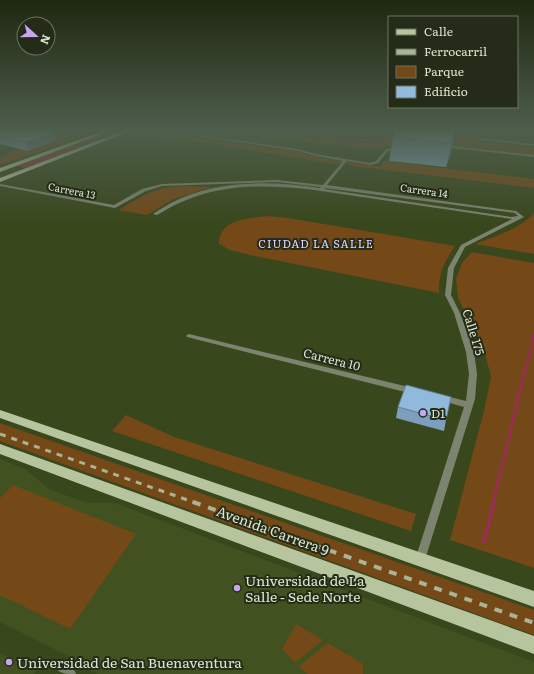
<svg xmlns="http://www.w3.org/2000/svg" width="534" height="674" font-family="Literata,serif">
<rect width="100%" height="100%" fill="#39471d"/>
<!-- built -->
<path fill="#415220" d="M314 130H407L381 137H367Z
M0 459 25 469 49 489 87 503H115L534 662V674H97L78 661 0 622Z
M0 653 36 671 34 674H0Z"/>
<!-- green -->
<path fill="#744817" d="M114 130H127L25 168 17 165Z
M141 130 294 151 326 159 376 166H381L384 161 534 179V188L352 166 346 163 336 164 136 132Z
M241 130 363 143 442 134 479 138 481 139 480 142 534 147V156L414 144 379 148 342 146 240 133 243 131Z
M78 133 89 134 0 165V157C5 155 15 149 21 149 32 150 46 149 55 139L52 135Z
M184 186 212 187 174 199 147 215 119 210C144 195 154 187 184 186Z
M534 213V254L475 244C495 236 520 229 534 213Z
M268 216 288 218 455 246C444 262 438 275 439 293L250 255 230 250 219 244C219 219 248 218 268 216Z
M472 252 534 263V568L450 540 484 411 491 377 484 350 458 298 456 279 462 263Z
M126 415 174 437 416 514 411 531 112 431Z
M0 423 534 610V635L0 441Z
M13 485 136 534 70 629 0 595V498Z
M296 624 323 640 295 663 282 649Z
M328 643 363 664V674H307L299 666Z"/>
<!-- water -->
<path fill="#982f51" d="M266 130C308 130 352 145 394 136L398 138C357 147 307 135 266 130Z"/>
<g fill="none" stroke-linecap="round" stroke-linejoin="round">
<!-- stream-far2 -->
<path stroke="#982f51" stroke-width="2.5" d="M525 371 534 333"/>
<!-- stream-far1 -->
<path stroke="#982f51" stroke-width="3" d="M493 503 525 370"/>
<!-- stream -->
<path stroke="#982f51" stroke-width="4" d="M484 542 494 502"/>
<!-- canal -->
<path fill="#982f51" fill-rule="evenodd" d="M117 130H123L25 168 20 167Z"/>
<!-- minor -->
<path fill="#7c8470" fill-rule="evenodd" d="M155 130H165L298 149 316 154 370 163 376 161 386 149 399 147 401 148 400 149 388 151 378 163 371 165 347 161 327 185 516 211 524 217 465 247 454 268 451 295 460 313 474 352 477 374 475 399 424 563 420 565 416 563 415 560 464 407 439 400 438 398 439 396 442 395 466 401 469 374 466 352 454 313 445 295 448 268 461 245 512 219 314 190C270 185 226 183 184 201 175 204 166 210 157 215L153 214C158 210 165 207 171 203 217 179 271 181 320 188L321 187 277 182 162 186 146 191 115 208 0 186V184L114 205 142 189 162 184 277 180 323 185 343 161 316 156 298 151ZM325 188 515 213 518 216 511 217 324 189Z
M480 138 534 144V146L481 140Z
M442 145 534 155V157L443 147H442Z
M189 334 413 388 416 389 417 391 416 393 413 394 187 337 186 336 187 335Z
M61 661C68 663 74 667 76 674 67 674 59 674 55 667L57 663Z"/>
<!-- primary -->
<path fill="#b6c59d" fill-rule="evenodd" d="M106 130H113L0 172V168Z
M126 130H133L0 182V178Z
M0 410 534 591V607L0 418Z
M0 444 534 636V654L0 454Z"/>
<!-- rail-far1 -->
<path stroke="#a9b497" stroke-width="3" stroke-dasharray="6 6" stroke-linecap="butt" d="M0 434 196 503"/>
<!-- rail -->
<path stroke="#a9b497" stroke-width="4" stroke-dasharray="8 8" stroke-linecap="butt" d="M193 502 534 623"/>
</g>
<!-- wall -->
<path fill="#7c9fbd" d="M455 130 451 151 446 167 389 161 393 137Z
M0 131 56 139 50 143 28 151 0 144Z
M398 407 446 420 444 431 396 418Z"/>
<!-- shaded-wall -->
<path fill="#65829a" d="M54 130 56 139 50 143 28 151 26 142Z
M455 130 451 151 446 167 451 143Z"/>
<!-- building -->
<path fill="#90b9dc" stroke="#65829a" d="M2 130H54L49 135 26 142 0 135V131Z
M396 130H455L451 143 393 137Z
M406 385 451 397 446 420 398 407Z"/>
<!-- sky -->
<linearGradient id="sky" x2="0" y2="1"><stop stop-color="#1f2710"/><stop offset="0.58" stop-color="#4e5e4c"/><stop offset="1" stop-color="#4e5e4c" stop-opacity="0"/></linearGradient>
<rect width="534" height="224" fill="url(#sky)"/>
<!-- markers -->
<g fill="#c7a6ef" stroke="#242b18" stroke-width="1.5">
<circle cx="423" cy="413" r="4"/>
<circle cx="237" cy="588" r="4"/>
<circle cx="9" cy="662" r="4"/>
</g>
<g text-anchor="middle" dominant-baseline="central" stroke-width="4" stroke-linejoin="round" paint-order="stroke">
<!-- far-street labels -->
<g font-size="10" fill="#dbe5cd" stroke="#242b18">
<text transform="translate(72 190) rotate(11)">Carrera 13</text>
<text transform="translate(424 190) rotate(8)">Carrera 14</text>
</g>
<!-- far-neighbourhood labels -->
<g font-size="11" letter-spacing="1" fill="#e3d1fb" stroke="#242b18">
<text x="316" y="243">CIUDAD LA SALLE</text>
</g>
<!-- street labels -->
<g font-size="12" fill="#dbe5cd" stroke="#242b18">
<text transform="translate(474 332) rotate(73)">Calle 175</text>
<text transform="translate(332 359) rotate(14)">Carrera 10</text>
</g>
<!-- poi labels -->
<g font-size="12" fill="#dbe5cd" stroke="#242b18" text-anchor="start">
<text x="431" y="413">D1</text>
</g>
<!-- near-street labels -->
<g font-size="14" fill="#dbe5cd" stroke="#242b18">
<text transform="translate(273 530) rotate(20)">Avenida Carrera 9</text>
</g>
<!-- near-poi labels -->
<g font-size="14" fill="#dbe5cd" stroke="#242b18" text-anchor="start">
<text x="245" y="580">Universidad de La<tspan x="245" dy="16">Salle - Sede Norte</tspan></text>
<text x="17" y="662">Universidad de San Buenaventura</text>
</g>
</g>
<!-- legend -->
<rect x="388" y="16" width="130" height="92" fill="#242b18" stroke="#6d7560"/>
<rect x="396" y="29" width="20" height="6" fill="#b6c59d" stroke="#6d7560"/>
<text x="424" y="36" font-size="12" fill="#dbe5cd">Calle</text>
<rect x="396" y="49" width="20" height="6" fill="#a9b497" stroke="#6d7560"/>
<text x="424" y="56" font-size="12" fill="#dbe5cd">Ferrocarril</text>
<rect x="396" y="66" width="20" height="12" fill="#744817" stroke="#6d7560"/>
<text x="424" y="76" font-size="12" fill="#dbe5cd">Parque</text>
<rect x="396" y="86" width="20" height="12" fill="#90b9dc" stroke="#6d7560"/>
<text x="424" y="96" font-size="12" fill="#dbe5cd">Edificio</text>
<!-- north arrow -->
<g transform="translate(36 36) rotate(111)"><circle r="19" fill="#242b18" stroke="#6d7560"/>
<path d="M0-3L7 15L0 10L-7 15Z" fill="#c7a6ef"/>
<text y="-6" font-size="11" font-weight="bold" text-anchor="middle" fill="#dbe5cd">N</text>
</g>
</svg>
